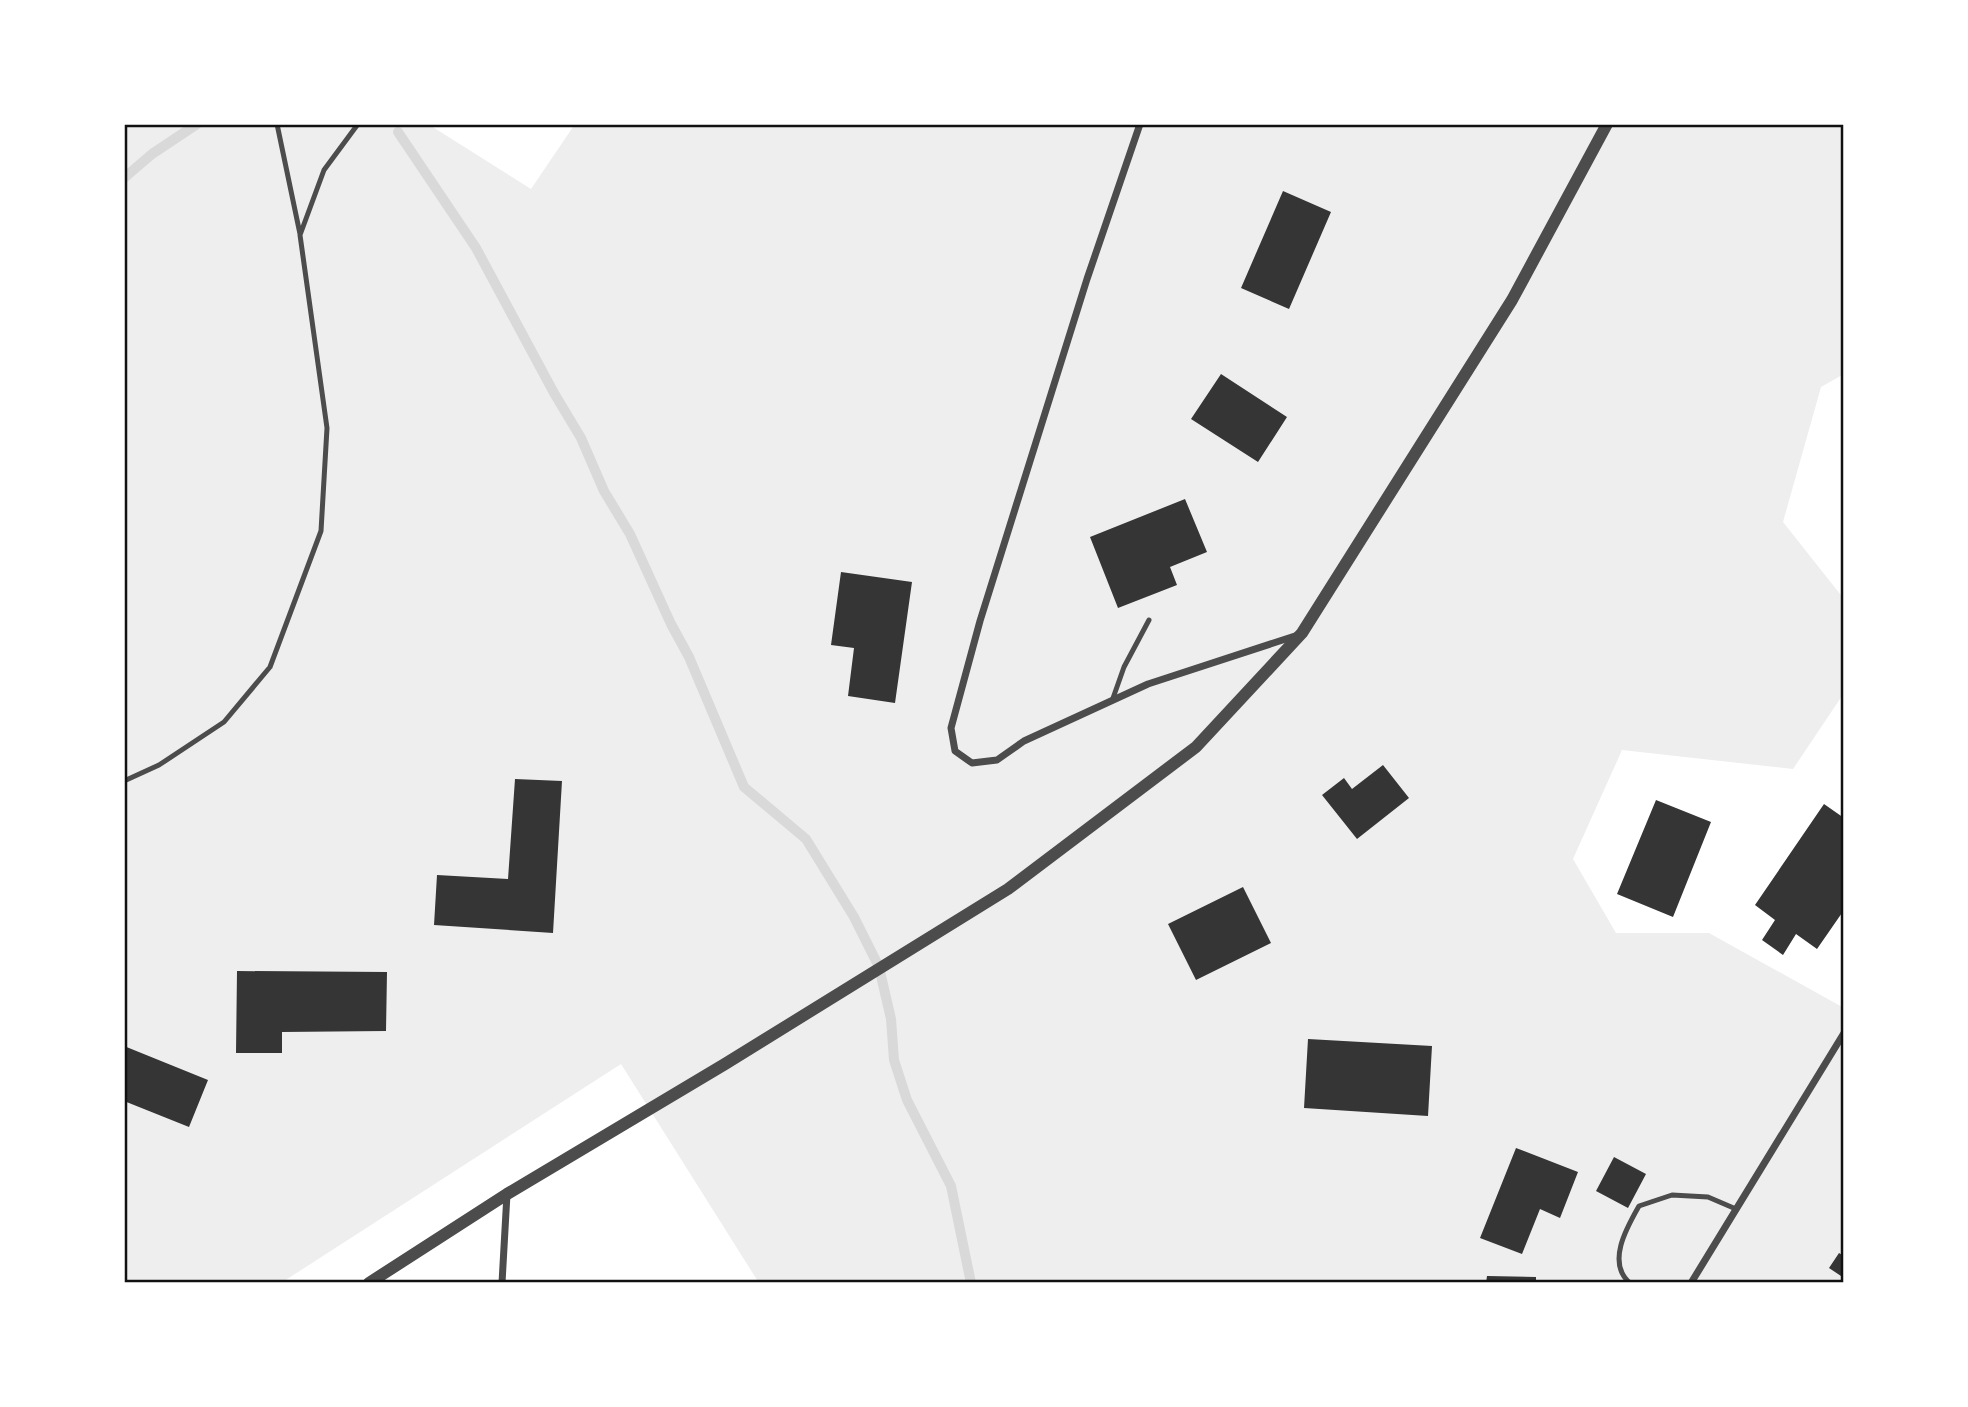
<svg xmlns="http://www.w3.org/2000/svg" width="1968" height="1407" font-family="Literata,serif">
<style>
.green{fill:#eee}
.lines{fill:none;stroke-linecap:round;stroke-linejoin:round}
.stream{stroke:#d9d9d9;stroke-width:10}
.building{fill:#353535}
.service{stroke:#4c4c4c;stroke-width:5}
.minor{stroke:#4c4c4c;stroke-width:7}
.tertiary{stroke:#4c4c4c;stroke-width:12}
.neatline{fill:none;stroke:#111;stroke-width:2.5}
</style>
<rect width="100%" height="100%" fill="#fff"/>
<!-- green -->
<path class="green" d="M124 124H428L531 189 575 124H1844V374L1821 387 1783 522 1844 599V693L1793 769 1622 750 1573 859 1616 933H1709L1844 1008V1283H759L621 1064 281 1283H124Z"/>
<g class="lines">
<!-- stream -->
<path class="stream" d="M398 132 476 248 554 393 581 438 604 491 630 534 671 624 689 657 744 787 806 839 854 917 879 967 891 1019 894 1060 907 1100 951 1186 971 1283
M124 178 152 154 197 124"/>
</g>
<!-- building -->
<path class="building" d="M1283 191 1331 212 1289 309 1241 288Z
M1221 374 1287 417 1258 462 1191 419Z
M1185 499 1207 552 1170 567 1177 585 1118 608 1090 537Z
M841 572 912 582 895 703 848 696 854 648 831 645Z
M1383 765 1409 798 1357 839 1322 795 1344 778 1352 789Z
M515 779 562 781 553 933 434 925 437 875 508 879Z
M1656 800 1711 822 1673 917 1617 894Z
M1824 804 1844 818V910L1817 949 1796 934 1783 955 1762 940 1775 920 1755 905Z
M1243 887 1271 943 1196 980 1168 924Z
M237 971 387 972 386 1031 282 1032V1053H236Z
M1308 1039 1432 1046 1428 1116 1304 1108Z
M124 1046 208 1080 189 1127 124 1101Z
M1516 1148 1578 1172 1560 1218 1540 1209 1522 1254 1480 1238Z
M1614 1157 1646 1174 1628 1208 1596 1191Z
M1839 1253 1844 1256V1278L1829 1268Z
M1487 1276 1536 1277V1283H1486Z"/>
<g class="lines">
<!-- service -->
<path class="service" d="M277 124 300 234
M1112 701 1124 667 1149 620
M124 781 159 765 224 722 270 667 321 531 327 428 300 235 324 170 358 124
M1630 1283C1606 1263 1627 1227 1639 1206L1672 1195 1708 1197 1736 1209"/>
<!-- minor -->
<path class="minor" d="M1140 124 1087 279 980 621 951 728 955 751 972 763 997 760 1024 741 1148 684 1298 635
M502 1283 507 1194
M1691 1283 1844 1033"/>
<!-- tertiary -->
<path class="tertiary" d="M369 1283 507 1194 725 1064 1008 889 1196 747 1302 633 1512 300 1607 124"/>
</g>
<!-- border -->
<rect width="1968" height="1407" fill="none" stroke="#ffffff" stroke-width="252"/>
<rect x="126" y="126" width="1716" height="1155" class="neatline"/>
</svg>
